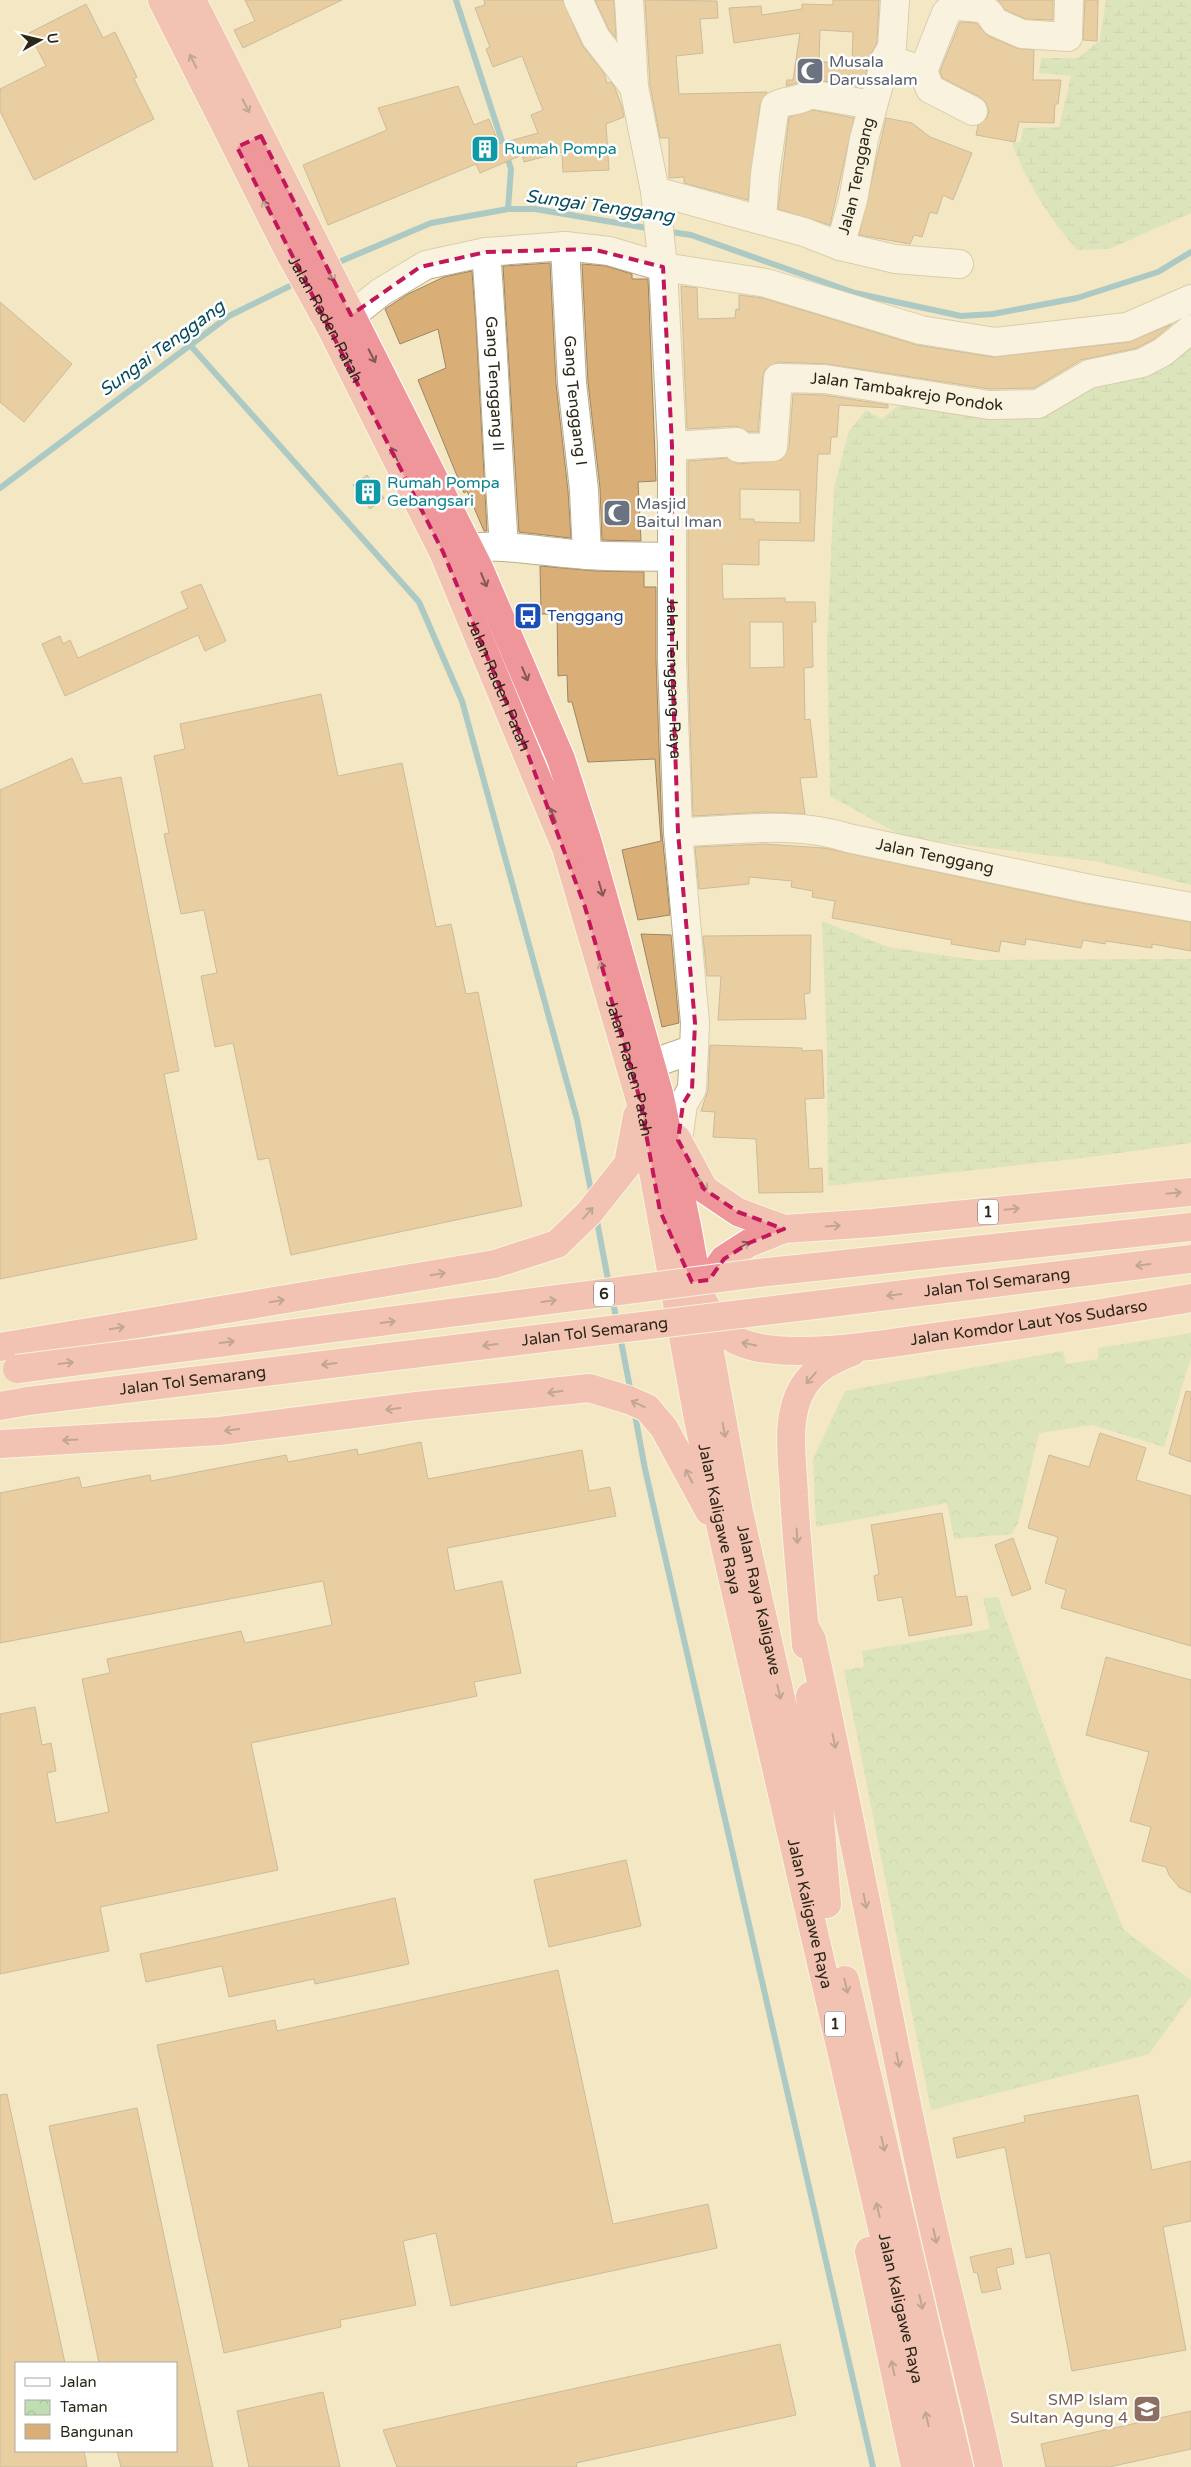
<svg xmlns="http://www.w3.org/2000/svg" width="1191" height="2467" font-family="'Varela Round',sans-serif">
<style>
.wetland{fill:url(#wetland-marsh)}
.park{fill:url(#park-crowns)}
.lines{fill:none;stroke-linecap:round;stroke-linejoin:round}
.stream{stroke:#55a5c1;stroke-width:6}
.building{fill:#d9af77;stroke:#9b8569;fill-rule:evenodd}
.minor-casing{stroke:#b9ad8b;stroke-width:30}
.highway-casing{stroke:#fff;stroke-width:30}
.minor{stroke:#fff;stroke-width:28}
.highway{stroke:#ef969b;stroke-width:28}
.highway-bridge-casing{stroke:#fff;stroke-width:30;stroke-linecap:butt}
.highway-bridge{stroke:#ef969b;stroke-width:28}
.oneway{stroke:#835954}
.marked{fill:none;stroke:#c2185b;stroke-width:4;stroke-dasharray:10 6;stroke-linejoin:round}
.labels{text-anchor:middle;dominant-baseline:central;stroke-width:5;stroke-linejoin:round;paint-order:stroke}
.shield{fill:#fff;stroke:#6b685e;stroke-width:1}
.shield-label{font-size:15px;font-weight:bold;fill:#2b2719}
.worship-label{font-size:16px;fill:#5b616d;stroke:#fff;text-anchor:start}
.culture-label{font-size:16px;fill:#0d838f;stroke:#fff;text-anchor:start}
.street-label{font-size:16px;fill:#2b2719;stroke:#fff}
.transit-label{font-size:16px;fill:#164399;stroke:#fff;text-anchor:start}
.education-label{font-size:16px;fill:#785e54;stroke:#fff;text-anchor:end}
.water-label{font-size:18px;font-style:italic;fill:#044c60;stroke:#fff}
</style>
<defs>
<pattern id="wetland-marsh" width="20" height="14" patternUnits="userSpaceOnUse" patternTransform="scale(1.25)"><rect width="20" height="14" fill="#bfdfb2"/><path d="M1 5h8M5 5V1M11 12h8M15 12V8" fill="none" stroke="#a4bf98"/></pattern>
<pattern id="park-crowns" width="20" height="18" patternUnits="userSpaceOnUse" patternTransform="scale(1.25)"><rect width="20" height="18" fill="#bfdfb2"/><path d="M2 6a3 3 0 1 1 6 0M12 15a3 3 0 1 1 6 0" fill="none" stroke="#a4bf98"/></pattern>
</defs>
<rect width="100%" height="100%" fill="#f4e8c4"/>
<!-- wetland -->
<path class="wetland" d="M1106 0H1191V213L1109 249 1077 250C1049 218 1027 184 1012 143L1021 142 1023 128 1059 127 1071 76 1039 73 1041 58H1078L1100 40Z
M1191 343V885L1100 862 904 837 830 796 827 645 834 488 849 431 866 410 882 419 906 399 1040 419 1076 389Z
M822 921 888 947 976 960 1191 959V1143L1083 1158 828 1186 827 1048Z"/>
<!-- park -->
<path class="park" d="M1191 1333V1357L1164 1447 1092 1425 1039 1433 1018 1523 1012 1534 954 1539 947 1503 816 1527 813 1459 845 1391 1063 1351 1066 1364 1098 1359V1348Z
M998 1597 1068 1794 1124 1930 1191 1980V1996L1149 2054 931 2110 844 1670 864 1667 862 1651 990 1629 983 1598Z"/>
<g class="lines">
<!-- stream -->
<path class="stream" d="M456 0 511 169 508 209
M665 231 691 235 855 293 961 316 993 314 1077 298 1158 272 1191 252
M332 265 431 223 508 209H535L653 229
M190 345 419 602 462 701 577 1119 592 1196
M0 488 229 316 298 282
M596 1216 609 1285
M612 1297 617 1322
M620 1336 631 1393
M634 1410 645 1469 873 2467"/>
</g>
<!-- building -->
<path class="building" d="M245 0H342L243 48 234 30 255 21Z
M484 0H563L582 45 604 73 607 83 611 82 615 88 622 107 624 117 606 124 609 170 563 172 562 152 524 162 522 155 480 173 476 164 328 225 303 165 387 130 378 108 458 86 474 125 489 119 499 144 538 133 531 115 543 110 522 56 493 67 486 49 490 47 475 8 485 5Z
M595 0H614L616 38 609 30Z
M645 0 717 1 718 18 700 19 703 53 676 56 679 94 767 92 760 104 748 200 684 183V177L669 178V138H660L650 85Z
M833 0H879L877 43 871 54 862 87 811 79 786 86 787 80H793L800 33 734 43 729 8 761 6 762 15 802 9V4L833 5ZM820 30 853 32 852 66 819 61Z
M998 0H1053V20L1026 19 1005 10Z
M1085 0H1098L1097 41 1083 40Z
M86 4 103 38 115 32 137 77 134 79 154 119 34 180 0 111V89L46 66 29 33Z
M960 22 976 23 988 36 1016 48 1034 50 1033 80H1061L1058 104H1055L1054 123 1019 122 1015 142 976 135 978 125 987 118 989 111 986 103 980 97 942 78 940 71Z
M813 110 854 118 830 225 778 209 789 117Z
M886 118 912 123 930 137 972 153 953 200 943 195 937 214 930 212 922 237 914 235 910 244 859 235Z
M550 263 556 384 568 491 571 538 519 532 503 266Z
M582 264 606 266 632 274V279H648L656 481 638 482 641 541 602 540 600 488 588 382Z
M472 271 476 326 487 531H484L467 491 464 493 418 380 446 368 438 329 400 344 385 309 408 294 444 277Z
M681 286 697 288 698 319 735 318 736 309 739 310V295L763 298 917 345 993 357 1129 342 1172 324 1154 339 1137 348 1081 360 1034 388 990 389 827 364 778 362 765 369 763 376 758 432H749L736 426 687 429Z
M0 302 72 364 24 422 0 402Z
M793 394 824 395 888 405V408L839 405 837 437H831L830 454H818L814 541 759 540V565L722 564 723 599 785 598V602H815L816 622H812L813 667 804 668 805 720 810 719 817 777 800 778 805 814 764 812 693 816 688 659V461L727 458 738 464 781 460 789 448ZM740 489 800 490V523L754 522V519H740ZM750 622H783L784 667 750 668Z
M367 475 384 498 370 509 353 485Z
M540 566 596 571 644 572V587H656V659L662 833 670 915 638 920 622 850 661 841 655 759 588 762 572 702H568L567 675 558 676 557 614H541Z
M201 584 226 641 205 651 198 635 65 696 42 644 60 636 63 644 70 640 78 658 188 608 181 592Z
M321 694 338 776 402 763 436 927 451 924 466 994 478 992 522 1206 291 1255 269 1158 258 1160 233 1043 215 1047 201 976 217 973 204 910 181 914 164 834 169 833 154 756 185 749 180 724Z
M72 758 83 784 121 777 179 1071 164 1074 197 1239 0 1279V790Z
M764 844 824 848 1087 904 1191 922V951L1152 944V948L1106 941 1105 944 1083 940 1081 948 1026 939 1025 945 1001 941 999 952 951 944 952 940 832 918 835 901 812 897 813 891 791 887 792 881 749 877V884L699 889 695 847Z
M641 934 671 935 679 1023 662 1027Z
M811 935 810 993 804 994 806 1019 718 1020 721 976H707L703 936Z
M710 1045 802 1048V1051L822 1050 824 1098 805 1099 809 1169 822 1168 823 1192 759 1193 756 1139 713 1137 715 1112 701 1111 708 1090Z
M1186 1391 1191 1392V1462L1169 1454Z
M1100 1433 1146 1448 1136 1480 1191 1496V1646L1061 1608 1066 1590 1045 1583 1058 1537 1028 1528 1049 1455 1089 1467Z
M421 1442 428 1479 582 1450 589 1491 610 1487 616 1516 447 1548 455 1591 502 1581 521 1673 474 1682 477 1696 251 1743 278 1870 100 1907 109 1951 0 1974V1714L35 1707 42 1745 51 1743 56 1771 47 1773 56 1823 109 1812 82 1679 110 1673 107 1659 241 1631 245 1643 332 1625 323 1581 0 1643V1493L79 1477 82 1488 150 1475 151 1481 286 1455 288 1462 357 1449 358 1455Z
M942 1513 956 1597 967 1596 972 1625 909 1636 902 1597 878 1601 874 1576 879 1574 871 1525Z
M1013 1538 1031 1589 1012 1596 995 1545Z
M1106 1657 1191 1680V1893L1179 1887 1169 1875 1166 1867 1142 1861 1151 1827 1130 1821 1149 1752 1086 1735Z
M626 1860 641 1926 549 1947 534 1880Z
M395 1898 409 1964 315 1984 314 1979 229 1997 222 1966 146 1982 140 1954Z
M558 1970 613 2224 708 2204 717 2248 451 2306 436 2233 403 2241 416 2305 340 2320 341 2327 224 2353 157 2045 275 2020 277 2031Z
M7 2094 65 2363H16V2451H84L87 2467H0V2095Z
M1138 2095 1152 2170 1191 2161V2221L1163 2227 1186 2350 1072 2371 1050 2253 1026 2258 1005 2147 957 2158 953 2138 1025 2122 1024 2116Z
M137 2108 149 2165 213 2467H121L117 2451H176V2363H99L49 2126Z
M1011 2248 1014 2264 996 2268 1001 2289 982 2293 977 2272 974 2273 970 2257Z
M780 2344 796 2415 576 2463 577 2467H397L383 2430Z
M323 2392 340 2467H249L237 2411Z
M1191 2411V2449L1109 2467H1046L1041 2444Z"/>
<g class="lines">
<defs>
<g id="minor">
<path id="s1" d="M578 0 596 38 634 87 655 191 663 267 672 446V659L678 832 695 1023 694 1049 651 1064"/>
<path d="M629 0 634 87"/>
<path d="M886 58 923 71 946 13 951 8 959 6 981 8 989 13 995 22 1022 34 1068 37 1069 0"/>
<path d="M923 71 930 89 973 111"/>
<path d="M655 191 804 232 840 246 895 259 959 264"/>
<path d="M762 220 765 174 775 106C785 99 799 103 809 94L873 105"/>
<path id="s2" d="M565 246 572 383 584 490 587 555"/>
<path id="s3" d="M840 246 853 200 864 139 886 58 892 47 895 0"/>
<path id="s4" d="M486 252C494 350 497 448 504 546"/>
<path d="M351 316 381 292 426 265 486 252 565 246 609 251 663 267 766 283 921 330 995 342 1127 327 1191 299"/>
<path id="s5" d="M672 446 737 442 738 448 773 447 778 378 825 379 989 405 1038 404 1089 374 1142 363 1163 352 1191 329"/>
<path d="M446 552C492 540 539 552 586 555 614 557 643 556 670 557"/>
<path id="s6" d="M678 832C734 831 794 820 848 838L1090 889 1191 907"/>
<path d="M678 1140 683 1104 692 1089 694 1049"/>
</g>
<g id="highway">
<path id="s7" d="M162 0 288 250 331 328 443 552 566 848 640 1100 698 1419 722 1533 937 2467"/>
<path id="s8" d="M192 0 479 568 561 759 588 843 659 1093 687 1226 739 1512 812 1836"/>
<path d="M677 1139 704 1189 738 1212 784 1229"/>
<path d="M698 1295 724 1259 749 1243 784 1229 873 1223 1191 1192"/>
<path id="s9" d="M704 1303C714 1320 723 1336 742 1343 788 1361 883 1344 933 1337 1019 1326 1105 1313 1191 1298"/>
<path d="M0 1347 495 1264 557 1244 589 1213 628 1164 637 1116"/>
<path d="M0 1406 28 1401"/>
<path d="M0 1444 220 1431 417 1406 589 1388 629 1400 647 1408 664 1428 709 1511"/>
<path d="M805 1627 812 1640C852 1822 885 2004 924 2186 944 2280 969 2373 989 2467"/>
<path d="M806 1645C802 1596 797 1546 794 1496 793 1462 784 1418 803 1387 815 1368 832 1360 852 1352"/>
<path d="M810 1696 827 1904"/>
<path d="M845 1980 959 2467"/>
<path d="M869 2251 915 2467"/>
</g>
</defs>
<!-- minor casing -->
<use href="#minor" class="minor-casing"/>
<!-- highway casing -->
<use href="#highway" class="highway-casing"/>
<!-- minor -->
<use href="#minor" class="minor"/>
<!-- highway -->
<use href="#highway" class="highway"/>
<defs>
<g id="highway-bridge">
<path d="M17 1369 758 1273 1191 1227"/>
<path id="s10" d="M28 1401 1191 1259"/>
</g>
</defs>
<!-- highway-bridge casing -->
<use href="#highway-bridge" class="highway-bridge-casing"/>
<!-- highway-bridge -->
<use href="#highway-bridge" class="highway-bridge"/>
</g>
<!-- one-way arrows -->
<defs><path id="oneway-shaft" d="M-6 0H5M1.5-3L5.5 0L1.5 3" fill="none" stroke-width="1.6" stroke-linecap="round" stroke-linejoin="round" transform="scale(1.25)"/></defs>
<g class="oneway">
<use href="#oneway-shaft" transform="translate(193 61) rotate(-117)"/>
<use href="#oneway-shaft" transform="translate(246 106) rotate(63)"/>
<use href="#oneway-shaft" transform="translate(266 207) rotate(-116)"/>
<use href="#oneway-shaft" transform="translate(331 275) rotate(64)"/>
<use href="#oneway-shaft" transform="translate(372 356) rotate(63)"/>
<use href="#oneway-shaft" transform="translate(394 454) rotate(-117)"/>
<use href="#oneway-shaft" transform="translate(484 580) rotate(67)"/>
<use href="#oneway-shaft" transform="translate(525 674) rotate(67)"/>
<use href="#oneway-shaft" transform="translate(553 815) rotate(-112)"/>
<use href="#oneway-shaft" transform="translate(601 889) rotate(74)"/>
<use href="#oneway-shaft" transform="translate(602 969) rotate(-106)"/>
<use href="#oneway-shaft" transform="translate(703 1184) rotate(54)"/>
<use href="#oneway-shaft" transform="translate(1174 1193) rotate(-6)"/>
<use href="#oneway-shaft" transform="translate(1012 1209) rotate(-6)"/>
<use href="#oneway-shaft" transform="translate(588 1213) rotate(-48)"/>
<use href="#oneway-shaft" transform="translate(833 1226) rotate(-4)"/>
<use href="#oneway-shaft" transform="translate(743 1246) rotate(-31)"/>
<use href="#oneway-shaft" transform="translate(1143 1265) rotate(173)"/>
<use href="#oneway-shaft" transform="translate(438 1274) rotate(-10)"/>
<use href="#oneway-shaft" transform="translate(894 1295) rotate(173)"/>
<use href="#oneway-shaft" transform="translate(277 1301) rotate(-10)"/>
<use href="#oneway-shaft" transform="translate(549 1301) rotate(-8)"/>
<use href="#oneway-shaft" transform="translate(388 1322) rotate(-7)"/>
<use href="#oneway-shaft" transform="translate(117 1328) rotate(-10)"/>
<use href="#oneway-shaft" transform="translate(227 1342) rotate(-7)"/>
<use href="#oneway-shaft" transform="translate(749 1344) rotate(-168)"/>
<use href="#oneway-shaft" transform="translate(490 1345) rotate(173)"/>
<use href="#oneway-shaft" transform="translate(66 1363) rotate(-7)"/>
<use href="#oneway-shaft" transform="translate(329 1364) rotate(173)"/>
<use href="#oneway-shaft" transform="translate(811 1378) rotate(131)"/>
<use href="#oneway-shaft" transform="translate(555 1392) rotate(173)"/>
<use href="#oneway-shaft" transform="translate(638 1404) rotate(-156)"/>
<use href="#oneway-shaft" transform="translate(393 1409) rotate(173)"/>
<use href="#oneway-shaft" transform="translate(232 1430) rotate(173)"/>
<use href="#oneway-shaft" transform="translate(724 1430) rotate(80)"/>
<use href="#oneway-shaft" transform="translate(70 1440) rotate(177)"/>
<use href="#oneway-shaft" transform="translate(689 1476) rotate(-117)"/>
<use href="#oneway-shaft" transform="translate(797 1536) rotate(87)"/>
<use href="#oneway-shaft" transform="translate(779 1692) rotate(77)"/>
<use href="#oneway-shaft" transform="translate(834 1741) rotate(78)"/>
<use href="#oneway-shaft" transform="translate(865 1901) rotate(79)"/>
<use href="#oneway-shaft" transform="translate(846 1986) rotate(77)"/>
<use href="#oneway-shaft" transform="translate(898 2060) rotate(78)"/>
<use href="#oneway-shaft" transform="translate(883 2144) rotate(77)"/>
<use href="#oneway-shaft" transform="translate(878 2210) rotate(-103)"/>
<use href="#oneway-shaft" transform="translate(935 2236) rotate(77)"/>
<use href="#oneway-shaft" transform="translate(921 2302) rotate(77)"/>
<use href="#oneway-shaft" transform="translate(893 2368) rotate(-102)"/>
<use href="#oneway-shaft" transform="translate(927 2419) rotate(-103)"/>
</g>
<!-- marked area -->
<path d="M0 0H1191V2467H0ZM261 136 351 315 420 267 486 252 592 249 663 267 672 446V659L678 832 695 1023 692 1089 683 1104 678 1140 704 1189 738 1212 784 1229 749 1243 724 1259 709 1280 692 1282 660 1211 640 1100 585 907 524 744 443 552 237 147Z" fill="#f4e8c4" fill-opacity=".55" fill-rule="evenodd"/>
<path class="marked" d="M261 136 351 315 420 267 486 252 592 249 663 267 672 446V659L678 832 695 1023 692 1089 683 1104 678 1140 704 1189 738 1212 784 1229 749 1243 724 1259 709 1280 692 1282 660 1211 640 1100 585 907 524 744 443 552 237 147Z"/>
<!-- icons -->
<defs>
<symbol id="mosque-square" viewBox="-11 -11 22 22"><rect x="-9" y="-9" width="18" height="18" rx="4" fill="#6b7280" stroke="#fff"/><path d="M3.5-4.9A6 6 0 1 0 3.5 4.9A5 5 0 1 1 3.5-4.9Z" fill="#fff"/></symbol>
<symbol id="building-square" viewBox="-11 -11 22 22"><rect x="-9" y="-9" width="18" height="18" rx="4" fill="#0f9aa8" stroke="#fff"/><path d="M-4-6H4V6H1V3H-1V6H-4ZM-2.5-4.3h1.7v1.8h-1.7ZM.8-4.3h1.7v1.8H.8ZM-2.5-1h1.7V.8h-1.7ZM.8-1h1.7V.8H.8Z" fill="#fff"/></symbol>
<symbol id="bus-square" viewBox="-11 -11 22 22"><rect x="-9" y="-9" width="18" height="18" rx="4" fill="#1a4fb4" stroke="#fff"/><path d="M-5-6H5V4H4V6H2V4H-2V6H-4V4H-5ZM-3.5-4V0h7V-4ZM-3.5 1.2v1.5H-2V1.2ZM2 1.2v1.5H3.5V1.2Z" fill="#fff"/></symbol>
<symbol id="school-square" viewBox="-11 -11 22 22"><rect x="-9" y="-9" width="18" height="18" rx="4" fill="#8d6e63" stroke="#fff"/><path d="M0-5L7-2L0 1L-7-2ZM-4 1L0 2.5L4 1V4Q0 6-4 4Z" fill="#fff"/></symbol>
</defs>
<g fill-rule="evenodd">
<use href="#mosque-square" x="794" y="55" width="32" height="32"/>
<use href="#building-square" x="469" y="133" width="32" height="32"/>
<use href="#building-square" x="352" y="476" width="32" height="32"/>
<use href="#mosque-square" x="601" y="497" width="32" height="32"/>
<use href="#bus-square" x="512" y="600" width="32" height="32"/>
<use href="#school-square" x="1131" y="2393" width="32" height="32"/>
</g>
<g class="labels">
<!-- shield labels -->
<g class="shield">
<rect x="978" y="1199.5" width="20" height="25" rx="4"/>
<rect x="594" y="1281.5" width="20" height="25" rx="4"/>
<rect x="825" y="2011.5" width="20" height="25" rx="4"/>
</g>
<g class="shield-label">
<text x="988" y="1212">1</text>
<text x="604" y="1294">6</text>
<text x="835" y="2024">1</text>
</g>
<!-- worship labels -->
<g class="worship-label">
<text x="829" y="62">Musala<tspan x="829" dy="18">Darussalam</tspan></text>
<text x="636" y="504">Masjid<tspan x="636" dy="18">Baitul Iman</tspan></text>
</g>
<!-- culture labels -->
<g class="culture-label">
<text x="504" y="149">Rumah Pompa</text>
<text x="387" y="483">Rumah Pompa<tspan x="387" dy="18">Gebangsari</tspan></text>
</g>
<!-- street labels -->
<g class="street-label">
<text stroke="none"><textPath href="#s3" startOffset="72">Jalan Tenggang</textPath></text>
<text stroke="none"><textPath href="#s7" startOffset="359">Jalan Raden Patah</textPath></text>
<text stroke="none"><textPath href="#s4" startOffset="132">Gang Tenggang II</textPath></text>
<text stroke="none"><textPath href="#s5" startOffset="305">Jalan Tambakrejo Pondok</textPath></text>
<text stroke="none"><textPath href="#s2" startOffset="155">Gang Tenggang I</textPath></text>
<text stroke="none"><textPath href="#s1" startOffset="698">Jalan Tenggang Raya</textPath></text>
<text stroke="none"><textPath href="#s7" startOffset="764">Jalan Raden Patah</textPath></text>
<text stroke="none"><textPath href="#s6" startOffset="260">Jalan Tenggang</textPath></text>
<text stroke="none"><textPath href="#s7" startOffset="1169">Jalan Raden Patah</textPath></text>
<text stroke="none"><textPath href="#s10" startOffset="976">Jalan Tol Semarang</textPath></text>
<text stroke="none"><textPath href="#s9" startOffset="346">Jalan Komdor Laut Yos Sudarso</textPath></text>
<text stroke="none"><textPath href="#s10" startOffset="571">Jalan Tol Semarang</textPath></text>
<text stroke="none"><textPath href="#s10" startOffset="166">Jalan Tol Semarang</textPath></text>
<text stroke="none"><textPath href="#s7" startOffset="1629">Jalan Kaligawe Raya</textPath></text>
<text stroke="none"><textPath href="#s8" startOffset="1709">Jalan Raya Kaligawe</textPath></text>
<text stroke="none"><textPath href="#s7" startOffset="2034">Jalan Kaligawe Raya</textPath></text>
<text stroke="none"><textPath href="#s7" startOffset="2439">Jalan Kaligawe Raya</textPath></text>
</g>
<!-- transit labels -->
<g class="transit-label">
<text x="547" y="616">Tenggang</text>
</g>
<!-- education labels -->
<g class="education-label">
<text x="1128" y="2400">SMP Islam<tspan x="1128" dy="18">Sultan Agung 4</tspan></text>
</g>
<!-- water labels -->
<g class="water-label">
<text transform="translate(600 206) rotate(8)">Sungai Tenggang</text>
<text transform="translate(162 348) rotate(-36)">Sungai Tenggang</text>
</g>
</g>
<!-- legend -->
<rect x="15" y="2362" width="162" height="90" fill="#ffffff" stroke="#aaa9a3"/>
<rect x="25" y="2378" width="25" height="8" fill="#ffffff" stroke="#aaa9a3"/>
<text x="60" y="2387" font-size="15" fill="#2b2719">Jalan</text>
<rect x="25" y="2400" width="25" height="15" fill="url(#park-crowns)" stroke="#aaa9a3"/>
<text x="60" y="2412" font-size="15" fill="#2b2719">Taman</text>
<rect x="25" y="2424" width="25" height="15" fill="#d9af77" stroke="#aaa9a3"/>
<text x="60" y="2437" font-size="15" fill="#2b2719">Bangunan</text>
<!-- north arrow -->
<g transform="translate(40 40) rotate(82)" stroke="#ffffff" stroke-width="4" paint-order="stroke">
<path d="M0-4L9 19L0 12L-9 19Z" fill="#2b2719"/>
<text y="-8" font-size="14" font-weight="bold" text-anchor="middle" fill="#2b2719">U</text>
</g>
</svg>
